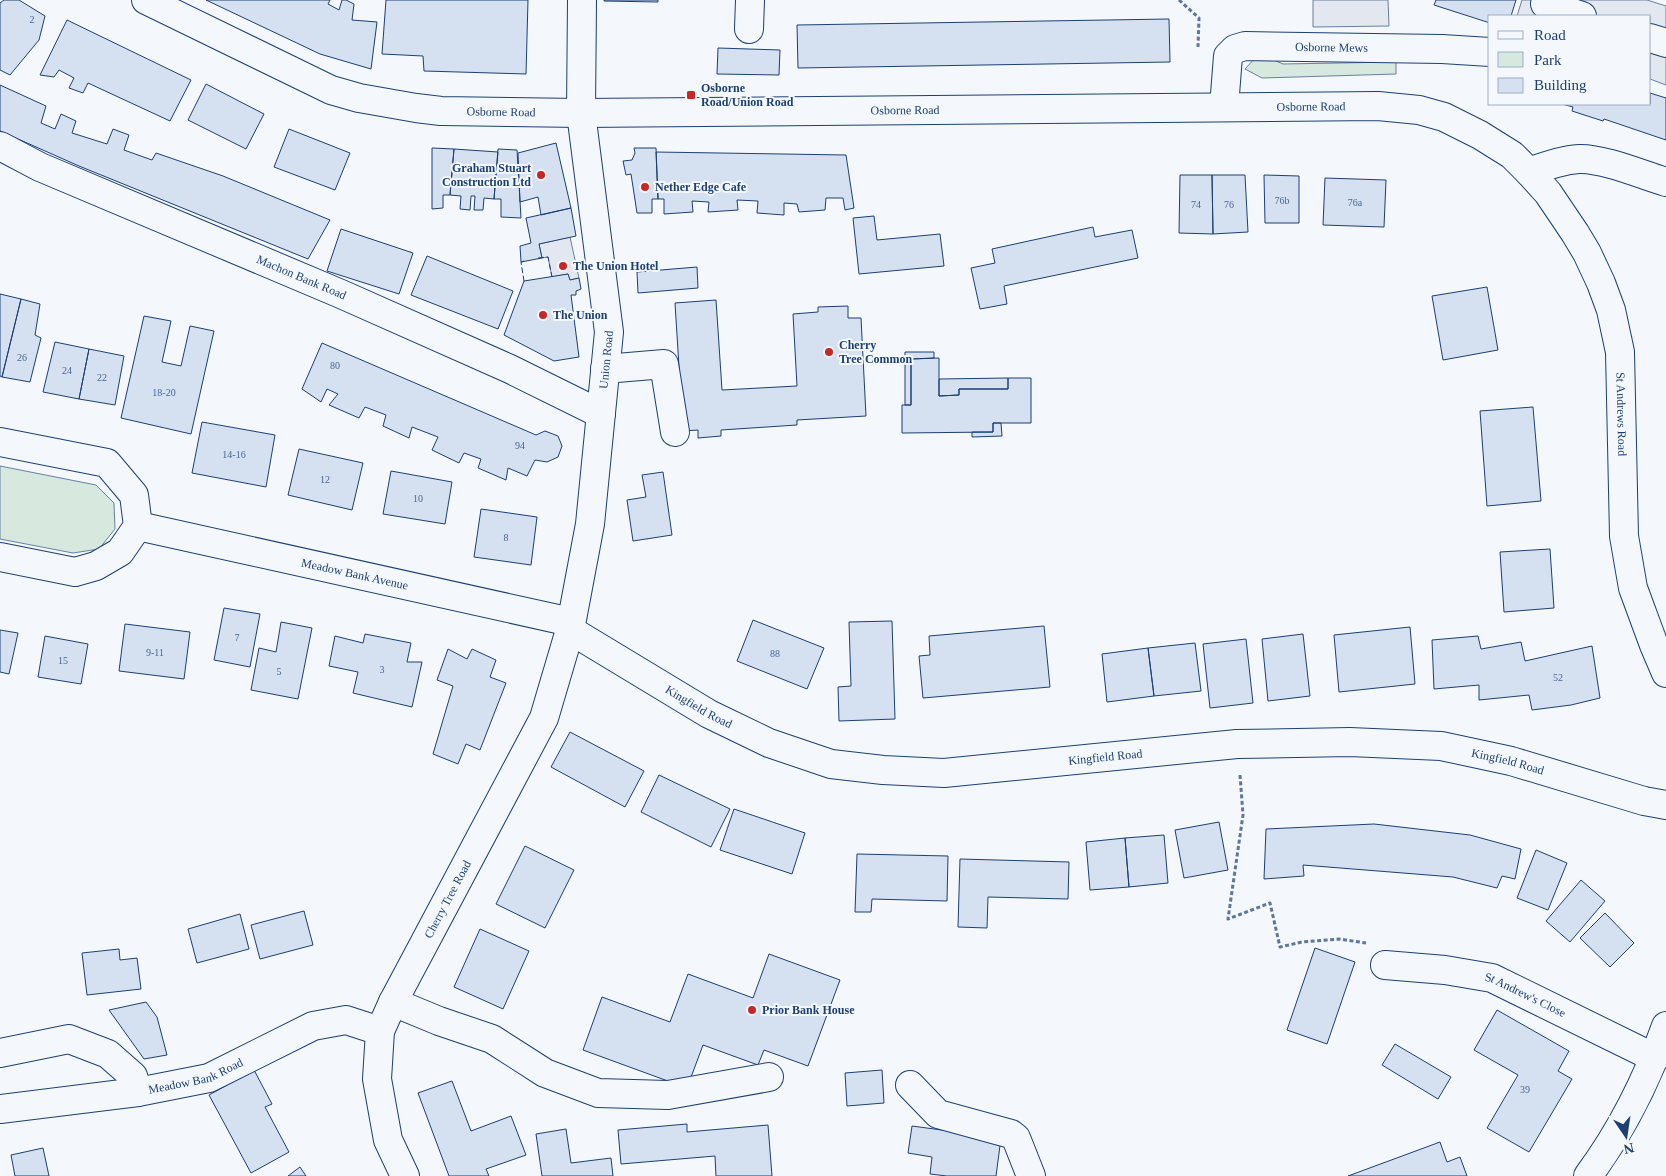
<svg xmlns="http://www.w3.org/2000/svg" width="1666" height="1176" font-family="'Times New Roman',serif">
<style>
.green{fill:#d7e8df;stroke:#687fa3}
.parking{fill:#e3e8f0;stroke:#687fa3}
.building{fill:#d5e0f0;stroke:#1d3f73}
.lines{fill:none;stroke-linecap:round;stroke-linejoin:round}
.minor-casing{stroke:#1d3f73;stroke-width:30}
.path{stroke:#5e769c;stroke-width:3;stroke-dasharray:4 2.5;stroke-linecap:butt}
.minor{stroke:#f4f7fb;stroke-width:28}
.fence{stroke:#1d3f73;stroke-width:1;stroke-dasharray:6 2.5;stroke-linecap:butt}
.poi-dot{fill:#c62828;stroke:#f4f7fb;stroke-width:2}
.labels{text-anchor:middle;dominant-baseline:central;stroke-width:4;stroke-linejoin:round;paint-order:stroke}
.number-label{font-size:10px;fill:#4b6792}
.street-label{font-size:12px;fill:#1d3f73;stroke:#f4f7fb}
.poi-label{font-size:12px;font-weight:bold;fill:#1d3f73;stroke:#f4f7fb;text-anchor:start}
</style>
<rect width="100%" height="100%" fill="#f4f7fb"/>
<!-- green -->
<path class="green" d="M1267 57 1283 64 1396 62V74L1262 78 1245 69 1255 58Z
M0 466 96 485 114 503 115 529 99 549 73 553 0 539Z"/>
<!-- parking -->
<path class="parking" d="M1313 0H1388L1389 26 1313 27Z
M1522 0H1647L1666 6V85L1650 79V16H1517Z
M570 237 579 278 570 280 568 274 552 277 548 257 542 258 539 244Z"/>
<!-- building -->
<path class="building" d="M4 0H19L45 16 39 40 10 75 0 70V3Z
M206 0H330L328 4 339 10 342 0H346L354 4 352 20 377 22 371 69 320 54Z
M386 0H528L526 74 424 71 423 56 382 54Z
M604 0H658V2L604 1Z
M1436 0H1516L1511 16H1490V23L1434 5Z
M1169 19 1170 62 798 68 797 25Z
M67 20 191 80 170 121 88 83 83 93 69 88 74 78 59 70 54 77 40 75Z
M718 48 780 50 779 75 717 74Z
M206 84 264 114 246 149 188 120Z
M0 85 46 106 41 123 55 129 61 114 76 121 72 133 107 144 113 129 129 135 124 150 152 160 156 153 223 176 330 220 308 259 79 166 0 131Z
M1650 93 1666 98V140L1604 119 1603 121 1572 111 1573 107 1562 104H1650Z
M289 129 350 153 335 190 274 167Z
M556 143 571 208 541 215 538 197 520 202 518 153Z
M432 148 454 149 450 195H443V208L432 209Z
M634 148H656L658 199H652V213H637L631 174 626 175 623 161 632 160 635 153Z
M454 149 498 152 494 199 484 198 483 210H474L475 196H471L470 210 460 209 461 196 450 195Z
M498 149 517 150 521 218 501 217V199H494Z
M656 152 846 155 854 208 845 210 843 198H826L825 210 799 212 797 204 784 203V215L757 213 758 201 737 200 738 210 708 212 709 202 692 201 693 212 664 214V199H658Z
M1180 175H1212L1213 234 1179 233Z
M1212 175H1245L1248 232 1213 234Z
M1264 175 1299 176V223H1265Z
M1325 178 1386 180 1384 227 1323 225Z
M571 208 576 236 539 244 542 258 521 262 520 246 531 243 526 218Z
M874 216 877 240 940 234 944 266 859 274 853 218Z
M1093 227 1095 237 1132 230 1138 258 1004 286 1007 304 980 309 971 268 995 263 992 249Z
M341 229 413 253 399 294 327 271Z
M427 256 513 291 498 329 411 295Z
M697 267 698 288 638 293 637 272Z
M568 274 570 280 579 278 581 289 576 291V295H571L579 357 554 361 504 335 524 281Z
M1487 287 1498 350 1443 360 1432 296Z
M0 294 21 299 2 377 0 376Z
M21 299 40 304 35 335 41 338 30 382 2 377Z
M716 300 722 390 797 386 793 314 818 312V307L848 306V318H861L866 416 797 420V425L721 430V436L698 438V430L683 431 675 303Z
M144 316 171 321 162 362 181 366 190 326 214 331 191 434 121 418Z
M55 342 89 349 79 399 43 392Z
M322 343 536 435 545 431 558 436 562 446 558 457 547 462 535 460 527 476 508 468 506 480 478 468 481 459 464 453 459 463 432 450 438 437 412 427 409 438 383 426 386 415 365 407 359 418 329 405 338 394 327 389 321 402 302 389Z
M89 349 124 356 115 405 79 399Z
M905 352H934V358L911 359V405H905Z
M939 358V396L959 395V389H1008V378H1031V423H993V432L902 433V405H911V359Z
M1008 378V389H959V395L939 396V379Z
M1533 407 1541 501 1487 506 1480 411Z
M202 422 275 435 266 487 192 473Z
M993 423H1001L1002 436 972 437V432H993Z
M299 449 363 463 352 510 288 495Z
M391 471 452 482 445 524 383 514Z
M663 472 672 535 633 541 627 500 646 497 642 475Z
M481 509 537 517 531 565 474 557Z
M1550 549 1554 608 1504 612 1500 552Z
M224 608 260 614 250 667 214 660Z
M753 620 824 648 807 689 737 661Z
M892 621 895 719 839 721 838 687 851 686 849 622Z
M281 622 312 628 298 699 251 690 259 648 276 652Z
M125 624 190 632 184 679 119 671Z
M1044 626 1050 687 923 698 919 656 930 655 929 636Z
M1410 627 1415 684 1339 692 1334 635Z
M0 630 18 633 9 674 0 672Z
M365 634 411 643 407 662H422L412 707 353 693 358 672 329 666 335 636 363 643Z
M1303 634 1310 696 1268 701 1262 639Z
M45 636 88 644 81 684 38 677Z
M1478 636 1481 649 1521 642 1525 661 1592 646 1600 698 1571 705 1532 710 1529 695 1479 700V685L1434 689 1432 640Z
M1246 639 1253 703 1210 708 1203 644Z
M1195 643 1201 691 1154 696 1148 648Z
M1148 648 1154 696 1107 702 1102 654Z
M448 649 467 659 472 649 496 660 490 677 506 683 480 750 466 744 458 764 433 754 453 686 437 680Z
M570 732 644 771 625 807 551 767Z
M659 775 730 809 711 847 641 812Z
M734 809 805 833 792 874 720 850Z
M1219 822 1228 870 1184 878 1175 830Z
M1374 824 1470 835 1521 849 1515 879 1502 876 1497 888 1453 877 1303 865 1304 876 1264 879 1266 829Z
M1164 835 1168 883 1129 887 1125 838Z
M1125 838 1129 887 1090 890 1086 842Z
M525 846 574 870 545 928 496 904Z
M1536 850 1567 863 1548 910 1517 898Z
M857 854 948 856 947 901 872 899 871 912H855Z
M960 859 1069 862 1068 899 988 897 987 928 958 927Z
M1581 880 1605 901 1570 942 1546 921Z
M304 911 313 945 260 959 251 925Z
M1605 913 1634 943 1610 967 1580 938Z
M240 914 249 949 197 963 188 929Z
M480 929 529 951 503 1009 454 987Z
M1315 948 1355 962 1327 1044 1287 1030Z
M119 949 120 960 137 958 141 989 87 995 82 953Z
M769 954 840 980 808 1066 764 1050 758 1065 703 1045 687 1088 583 1050 602 997 670 1022 688 974 753 998Z
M146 1002 157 1017 167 1055 144 1059 109 1010Z
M1497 1010 1569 1051 1558 1071 1572 1079 1529 1152 1487 1128 1518 1075 1474 1050Z
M1395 1044 1451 1077 1438 1099 1382 1065Z
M254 1070 272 1104 265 1107 289 1152 251 1173 209 1095Z
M882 1070 884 1103 847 1106 845 1073Z
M452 1081 471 1131 511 1116 526 1155 486 1169 489 1176H449L418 1093Z
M687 1124V1132L768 1125 772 1176H716L715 1156 621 1164 618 1130Z
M912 1126 1001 1138 996 1176H947L930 1174 932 1157 908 1153Z
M566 1129 571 1163 611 1158 613 1176H542L536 1134Z
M1440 1142 1447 1162 1460 1157 1467 1176H1348Z
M43 1148 49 1176H15L11 1155Z
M300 1167 306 1176H288Z"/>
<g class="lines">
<defs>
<g id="minor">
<path id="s1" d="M146 0 331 90 359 98 416 108 441 111 581 113 1378 106 1419 110 1444 117 1480 135 1512 155 1529 172 1548 193 1575 233 1587 253 1601 283 1611 310 1620 352 1624 536 1633 588 1654 645 1666 673"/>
<path d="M1545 4 1582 16"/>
<path d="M749 29 750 0"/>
<path d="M1650 38 1666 43"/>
<path id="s2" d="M1224 107 1228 56 1235 49 1245 46 1442 49 1490 52"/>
<path id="s3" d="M0 146 40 167 341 294 510 369 601 414"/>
<path d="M1529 172C1545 166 1562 160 1579 159 1602 158 1643 175 1666 182"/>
<path d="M605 369 664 364 675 432"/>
<path d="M0 442 107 463 134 495 138 526 120 552 96 566 75 572 0 557"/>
<path id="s4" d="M138 526 571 622"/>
<path id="s5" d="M570 630 709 714 769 743 831 764 883 770 944 773 1237 744 1350 742 1441 746 1511 761 1644 801 1666 805"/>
<path id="s6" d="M1385 965 1445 970 1492 978 1655 1058"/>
<path d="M393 1002 439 1021 492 1039 545 1073 598 1093 668 1095 769 1077"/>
<path d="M0 1053 69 1039 108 1054 133 1076 138 1092"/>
<path d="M910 1085 938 1114 1011 1134 1016 1138 1031 1176"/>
<path id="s7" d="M0 1109 138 1092 209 1078 313 1026 346 1020 380 1031"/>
<path id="s8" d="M405 1176 388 1140 377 1079 380 1031 393 1002 544 718 570 630 590 524 609 332 581 113 582 0"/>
<path d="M1588 1176C1622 1130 1647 1080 1666 1026"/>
</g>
</defs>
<!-- minor casing -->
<use href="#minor" class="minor-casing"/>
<!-- path -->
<path class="path" d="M1179 0 1199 18 1198 47
M1240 775 1243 815 1228 919 1270 903 1280 947 1302 942 1339 939 1366 943"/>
<!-- minor -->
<use href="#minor" class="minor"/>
<!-- fence -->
<path class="fence" d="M538 258 548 257 552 277
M524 261 521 262 524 281"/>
</g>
<!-- markers -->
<g class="poi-dot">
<rect x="686" y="90" width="10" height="10" rx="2.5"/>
<circle cx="541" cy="175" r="5"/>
<circle cx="645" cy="187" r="5"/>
<circle cx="563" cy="266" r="5"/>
<circle cx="543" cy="315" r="5"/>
<circle cx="829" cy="352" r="5"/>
<circle cx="752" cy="1010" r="5"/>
</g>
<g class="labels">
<!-- number labels -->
<g class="number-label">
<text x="32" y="19">2</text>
<text x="1282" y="200">76b</text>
<text x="1355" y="202">76a</text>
<text x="1196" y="204">74</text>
<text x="1229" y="204">76</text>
<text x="22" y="357">26</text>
<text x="335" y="365">80</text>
<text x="67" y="370">24</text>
<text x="102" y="377">22</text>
<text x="164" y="392">18-20</text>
<text x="520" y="445">94</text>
<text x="234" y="454">14-16</text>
<text x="325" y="479">12</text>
<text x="418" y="498">10</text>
<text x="506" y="537">8</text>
<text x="237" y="637">7</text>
<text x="155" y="652">9-11</text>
<text x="775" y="653">88</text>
<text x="63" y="660">15</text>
<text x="382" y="669">3</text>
<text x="279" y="671">5</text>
<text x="1558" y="677">52</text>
<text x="1525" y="1089">39</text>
</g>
<!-- street labels -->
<g class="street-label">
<text stroke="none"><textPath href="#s2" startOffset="158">Osborne Mews</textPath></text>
<text stroke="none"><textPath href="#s1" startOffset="1188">Osborne Road</textPath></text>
<text stroke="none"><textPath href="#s1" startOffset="782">Osborne Road</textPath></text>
<text stroke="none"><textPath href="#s1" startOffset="378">Osborne Road</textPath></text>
<text stroke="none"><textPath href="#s3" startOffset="329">Machon Bank Road</textPath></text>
<text stroke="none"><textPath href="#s8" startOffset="868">Union Road</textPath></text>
<text stroke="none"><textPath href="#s1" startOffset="1691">St Andrews Road</textPath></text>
<text stroke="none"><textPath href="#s4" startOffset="222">Meadow Bank Avenue</textPath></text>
<text stroke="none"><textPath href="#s5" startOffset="150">Kingfield Road</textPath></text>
<text stroke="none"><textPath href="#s5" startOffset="570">Kingfield Road</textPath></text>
<text stroke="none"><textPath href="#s5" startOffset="975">Kingfield Road</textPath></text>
<text stroke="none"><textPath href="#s8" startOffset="298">Cherry Tree Road</textPath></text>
<text stroke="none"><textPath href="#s6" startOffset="145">St Andrew's Close</textPath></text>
<text stroke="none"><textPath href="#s7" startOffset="199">Meadow Bank Road</textPath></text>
</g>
<!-- poi labels -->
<g class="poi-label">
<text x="701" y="88">Osborne<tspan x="701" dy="14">Road/Union Road</tspan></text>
<text x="531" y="168" text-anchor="end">Graham Stuart<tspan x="531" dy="14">Construction Ltd</tspan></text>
<text x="655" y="187">Nether Edge Cafe</text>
<text x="573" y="266">The Union Hotel</text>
<text x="553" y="315">The Union</text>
<text x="839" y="345">Cherry<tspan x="839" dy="14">Tree Common</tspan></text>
<text x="762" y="1010">Prior Bank House</text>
</g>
</g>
<!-- legend -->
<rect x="1488" y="15" width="162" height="90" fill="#f4f7fb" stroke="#9eadc5"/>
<rect x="1498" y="31" width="25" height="8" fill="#f4f7fb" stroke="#9eadc5"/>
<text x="1534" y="40" font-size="15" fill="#1d3f73">Road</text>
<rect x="1498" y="52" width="25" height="15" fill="#d7e8df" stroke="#9eadc5"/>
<text x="1534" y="65" font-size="15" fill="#1d3f73">Park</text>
<rect x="1498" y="78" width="25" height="15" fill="#d5e0f0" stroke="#9eadc5"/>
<text x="1534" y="90" font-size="15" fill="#1d3f73">Building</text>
<!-- north arrow -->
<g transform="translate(1626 1136) rotate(167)" stroke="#f4f7fb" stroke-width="4" paint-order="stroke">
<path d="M0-4L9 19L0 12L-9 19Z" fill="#1d3f73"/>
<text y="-8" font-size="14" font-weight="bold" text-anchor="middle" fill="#1d3f73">N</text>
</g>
</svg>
